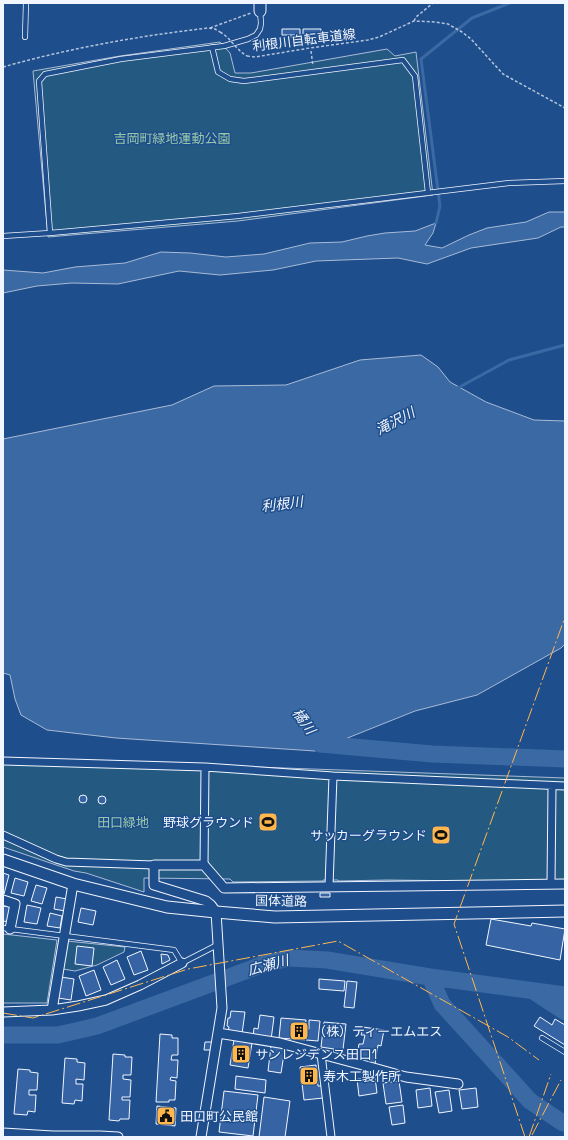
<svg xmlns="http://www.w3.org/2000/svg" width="568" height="1140" font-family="'Space Grotesk','Noto Sans JP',sans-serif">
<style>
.green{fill:#245a82;stroke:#a8bbd7}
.water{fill:#3b69a3;stroke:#a8bbd7}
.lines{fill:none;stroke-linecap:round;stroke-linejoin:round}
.stream{stroke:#3b69a3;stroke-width:3}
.river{stroke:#3b69a3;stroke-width:17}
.building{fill:#3563a3;stroke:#f2f6ff}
.service-casing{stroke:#f2f6ff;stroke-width:6}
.pedestrian-casing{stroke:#f2f6ff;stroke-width:9}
.minor-casing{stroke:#f2f6ff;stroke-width:11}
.tertiary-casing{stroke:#f2f6ff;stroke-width:13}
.path{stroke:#b3c4dc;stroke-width:1.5;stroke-dasharray:3 2;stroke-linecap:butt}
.service{stroke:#1f4e8c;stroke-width:4.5}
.pedestrian{stroke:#1f4e8c;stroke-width:7}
.minor{stroke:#1f4e8c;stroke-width:9}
.tertiary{stroke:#1f4e8c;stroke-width:11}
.path-bridge{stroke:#b3c4dc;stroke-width:1.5;stroke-dasharray:3 2;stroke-linecap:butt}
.power{stroke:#ffb74d;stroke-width:1;stroke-dasharray:14 3 2 3;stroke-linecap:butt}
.labels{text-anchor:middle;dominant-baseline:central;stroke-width:3;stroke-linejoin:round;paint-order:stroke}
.street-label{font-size:13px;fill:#f2f6ff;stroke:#1f4e8c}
.park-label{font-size:13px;fill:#97c8a6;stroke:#1f4e8c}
.poi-label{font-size:13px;fill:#f2f6ff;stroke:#1f4e8c;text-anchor:start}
.water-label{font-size:14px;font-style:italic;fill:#f2f6ff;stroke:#1f4e8c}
</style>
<rect width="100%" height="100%" fill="#1f4e8c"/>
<!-- green -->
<path class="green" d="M220 42 230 53 235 73H251L387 49 395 56 416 52 433 195 238 221 48 237 33 71 120 56Z
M3 758 565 778V882L387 880 338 881V880H323V881L233 882 230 879 144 878V892L86 873 74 871 3 847Z
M3 934 57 940 47 1003H3Z
M67 941 125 947 124 952 97 965 75 971 63 969Z"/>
<!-- water -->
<path class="water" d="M549 212H565V227H561L538 238 471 248 427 264 398 258 316 261 273 270 220 275 179 271 118 284 72 283 37 286 3 293V270L43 273 75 267 125 263 161 252 190 253 226 257 264 254 310 243 342 242 367 236 385 233 415 231 436 223 433 233 425 245 442 248 469 235 487 228 526 222Z
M421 355 438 367 450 382 486 402 534 420 565 421V644L561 648 477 695 415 711 315 751 116 738 47 730 21 715 15 699 10 675 3 673V439L172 405 214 386 286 385 360 360Z"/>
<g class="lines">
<!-- stream -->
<path class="stream" d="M436 223 440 206 421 59 472 18 510 3
M456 389 509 360 565 345"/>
<!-- river -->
<path class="river" d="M313 733 320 744 432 754 565 759
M430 977 442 1004 530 1101 563 1123
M536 993 565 1012
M3 1035H58L97 1026 264 964 289 958 327 960 430 977 565 995"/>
</g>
<!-- building -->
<path class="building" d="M282 29H300V35H282Z
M303 29H321V35L303 34Z
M79 799a4 4 0 1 1 8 0a4 4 0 1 1-8 0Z
M98 800a4 4 0 1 1 8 0a4 4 0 1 1-8 0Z
M3 873 9 875 4 894H3Z
M15 878 28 882 24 896 11 893Z
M36 885 47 888 42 904 31 901Z
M320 893H330V897H320Z
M56 897 67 899 65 911 54 909Z
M27 905 41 908 37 924 24 922Z
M3 906 12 907 10 922 3 921Z
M81 908 96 911 93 925 78 922Z
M50 913 62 916 60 928 47 926Z
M491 919 531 926 532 923 565 929 560 960 486 945Z
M77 946 94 948 92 966 75 964Z
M141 951 148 970 134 975 127 957Z
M161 954 168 955 170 960 162 964Z
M117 960 125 979 111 985 103 967Z
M94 970 101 990 86 996 79 976Z
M61 977 74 979 71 1000 58 998Z
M319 979 345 981 344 991 319 989Z
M347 981 357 982 354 1008 344 1007Z
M231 1011 245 1012 242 1034 228 1032 229 1027 227 1026 228 1018H230Z
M260 1015 274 1017 271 1040 253 1037 254 1028 258 1029Z
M540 1017 552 1025 555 1019 565 1025V1045L534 1026Z
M281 1018 306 1020 305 1029H309V1020L320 1021 318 1041 306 1040 307 1033H306L305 1040 279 1038Z
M324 1022 346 1024 342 1058 333 1057 334 1049 321 1047Z
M363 1027 384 1030 381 1046 378 1045 375 1064 356 1061 359 1044H363L365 1035H361Z
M160 1034 172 1035V1038H178V1055H172L171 1060H178L177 1078 171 1077 170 1080 176 1081 175 1100H169V1102H156Z
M234 1040 252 1043 248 1068 230 1065Z
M205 1042H212L211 1050H204Z
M271 1046 285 1048 281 1073 268 1071Z
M113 1054 125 1055V1057H132L131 1075H123V1079L131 1080 130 1097H122V1100H130L129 1119H120L119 1121 109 1120Z
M65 1058 77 1059V1062L85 1063 84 1080 76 1079V1084H83L82 1101 75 1100 74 1104 62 1103Z
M316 1065 318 1086H322L323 1098 304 1100 300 1067Z
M18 1069 30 1070V1072L38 1073 37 1090H29V1095H36L35 1112 28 1111 27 1115 14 1114Z
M236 1076 266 1080 265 1093 235 1089Z
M375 1077 377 1093 359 1096 357 1079Z
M399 1081 402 1102 386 1104 383 1083Z
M430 1088 432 1106 418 1108 416 1090Z
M476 1088 478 1107 462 1109 459 1090Z
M449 1090 452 1111 439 1113 435 1092Z
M224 1091 258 1095 253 1136 219 1132Z
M264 1097 290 1101 285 1137H259Z
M403 1105 405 1123 392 1125 389 1107Z
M157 1106 176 1108 175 1126 156 1124Z"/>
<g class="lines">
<defs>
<path id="service" d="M25 37 26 3
M212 47 218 72 230 79 244 81 403 60 415 76 428 193
M50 233 39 81 45 74 121 59 224 46 248 39 256 35 260 29 261 23 260 11
M3 236 50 233 238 216 509 183 565 181
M3 928 174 950 182 963 219 944
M542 1038 565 1052"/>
<path id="pedestrian" d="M3 761 205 767 333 776 565 786
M3 835 56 859 66 862 154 865
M204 865 205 767
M551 884 552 786
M329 886 333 776
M321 1054 331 1137"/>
<path id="minor" d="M3 900 15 904 10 929
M52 1010 73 884
M3 1012 52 1010 78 1006 106 1000 140 985 182 963
M218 1033 280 1043 370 1067 406 1077 458 1084
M3 1133 53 1136H100L118 1137
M201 1137 222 1008 216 912 211 905 206 901 154 885V865H204L224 888 565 884"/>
<path id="tertiary" d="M260 3V11
M3 860 73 884 167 907 216 912 275 917 565 911"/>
</defs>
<!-- service casing -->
<use href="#service" class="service-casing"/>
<!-- pedestrian casing -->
<use href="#pedestrian" class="pedestrian-casing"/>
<!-- minor casing -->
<use href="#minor" class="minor-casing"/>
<!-- tertiary casing -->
<use href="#tertiary" class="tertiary-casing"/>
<!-- path -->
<path class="path" d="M414 21 416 17 433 3
M210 28 251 13
M291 35V37L310 38V45
M311 51 313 66
M247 56 255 57 310 48 368 40 379 37 414 21 435 22 448 24 462 32 471 39 503 74 512 79 565 108
M3 67C70 48 139 36 208 28L215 29 220 32"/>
<!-- service -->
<use href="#service" class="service"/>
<!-- pedestrian -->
<use href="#pedestrian" class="pedestrian"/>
<!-- minor -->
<use href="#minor" class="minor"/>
<!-- tertiary -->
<use href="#tertiary" class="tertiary"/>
<!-- path-bridge -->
<path class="path-bridge" d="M220 32C231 38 236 50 247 56"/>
<!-- power -->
<path class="power" d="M3 1013 33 1018 188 969 338 941 508 1037 539 1060
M532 1135 561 1080
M525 1137 454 924 565 617
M529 1137 551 1074"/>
</g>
<!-- icons -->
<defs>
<symbol id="stadium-square" viewBox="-11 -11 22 22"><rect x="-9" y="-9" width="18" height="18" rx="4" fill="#ffb74d" stroke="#1f4e8c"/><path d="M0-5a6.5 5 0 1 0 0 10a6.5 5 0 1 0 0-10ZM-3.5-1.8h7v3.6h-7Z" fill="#111"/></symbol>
<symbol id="building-square" viewBox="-11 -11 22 22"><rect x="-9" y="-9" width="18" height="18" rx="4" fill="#ffb74d" stroke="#1f4e8c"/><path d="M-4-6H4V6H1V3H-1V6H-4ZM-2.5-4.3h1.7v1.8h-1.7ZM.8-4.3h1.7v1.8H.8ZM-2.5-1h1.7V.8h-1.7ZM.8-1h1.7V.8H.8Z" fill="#111"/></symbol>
<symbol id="civic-square" viewBox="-11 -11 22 22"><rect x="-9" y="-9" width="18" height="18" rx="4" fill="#ffb74d" stroke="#1f4e8c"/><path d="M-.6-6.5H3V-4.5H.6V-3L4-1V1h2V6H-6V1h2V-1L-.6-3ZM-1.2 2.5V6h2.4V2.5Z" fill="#111"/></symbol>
</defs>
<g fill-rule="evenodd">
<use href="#stadium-square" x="257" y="811" width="22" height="22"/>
<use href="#stadium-square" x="430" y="824" width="22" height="22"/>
<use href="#building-square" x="288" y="1020" width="22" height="22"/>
<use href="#building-square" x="230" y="1043" width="22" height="22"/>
<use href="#building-square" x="298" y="1065" width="22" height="22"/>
<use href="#civic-square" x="155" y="1105" width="22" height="22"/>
</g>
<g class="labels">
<!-- street labels -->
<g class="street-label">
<text transform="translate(304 40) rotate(-7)">利根川自転車道線</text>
<text transform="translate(281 901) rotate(1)">国体道路</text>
</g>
<!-- park labels -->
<g class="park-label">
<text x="172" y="138">吉岡町緑地運動公園</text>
<text x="123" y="822">田口緑地</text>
</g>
<!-- poi labels -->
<g class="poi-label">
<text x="254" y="822" text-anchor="end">野球グラウンド</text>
<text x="427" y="835" text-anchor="end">サッカーグラウンド</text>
<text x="313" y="1031">（株）ティーエムエス</text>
<text x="255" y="1054">サンレジデンス田口1</text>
<text x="323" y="1076">寿木工製作所</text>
<text x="180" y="1116">田口町公民館</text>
</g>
<!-- water labels -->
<g class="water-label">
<text transform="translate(395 421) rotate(-28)">滝沢川</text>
<text transform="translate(282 504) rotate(-7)">利根川</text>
<text transform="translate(304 721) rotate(54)">橘川</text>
<text transform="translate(268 965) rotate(-15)">広瀬川</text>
</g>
</g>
<!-- border -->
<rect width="568" height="1140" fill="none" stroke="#f2f6ff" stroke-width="8"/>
</svg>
